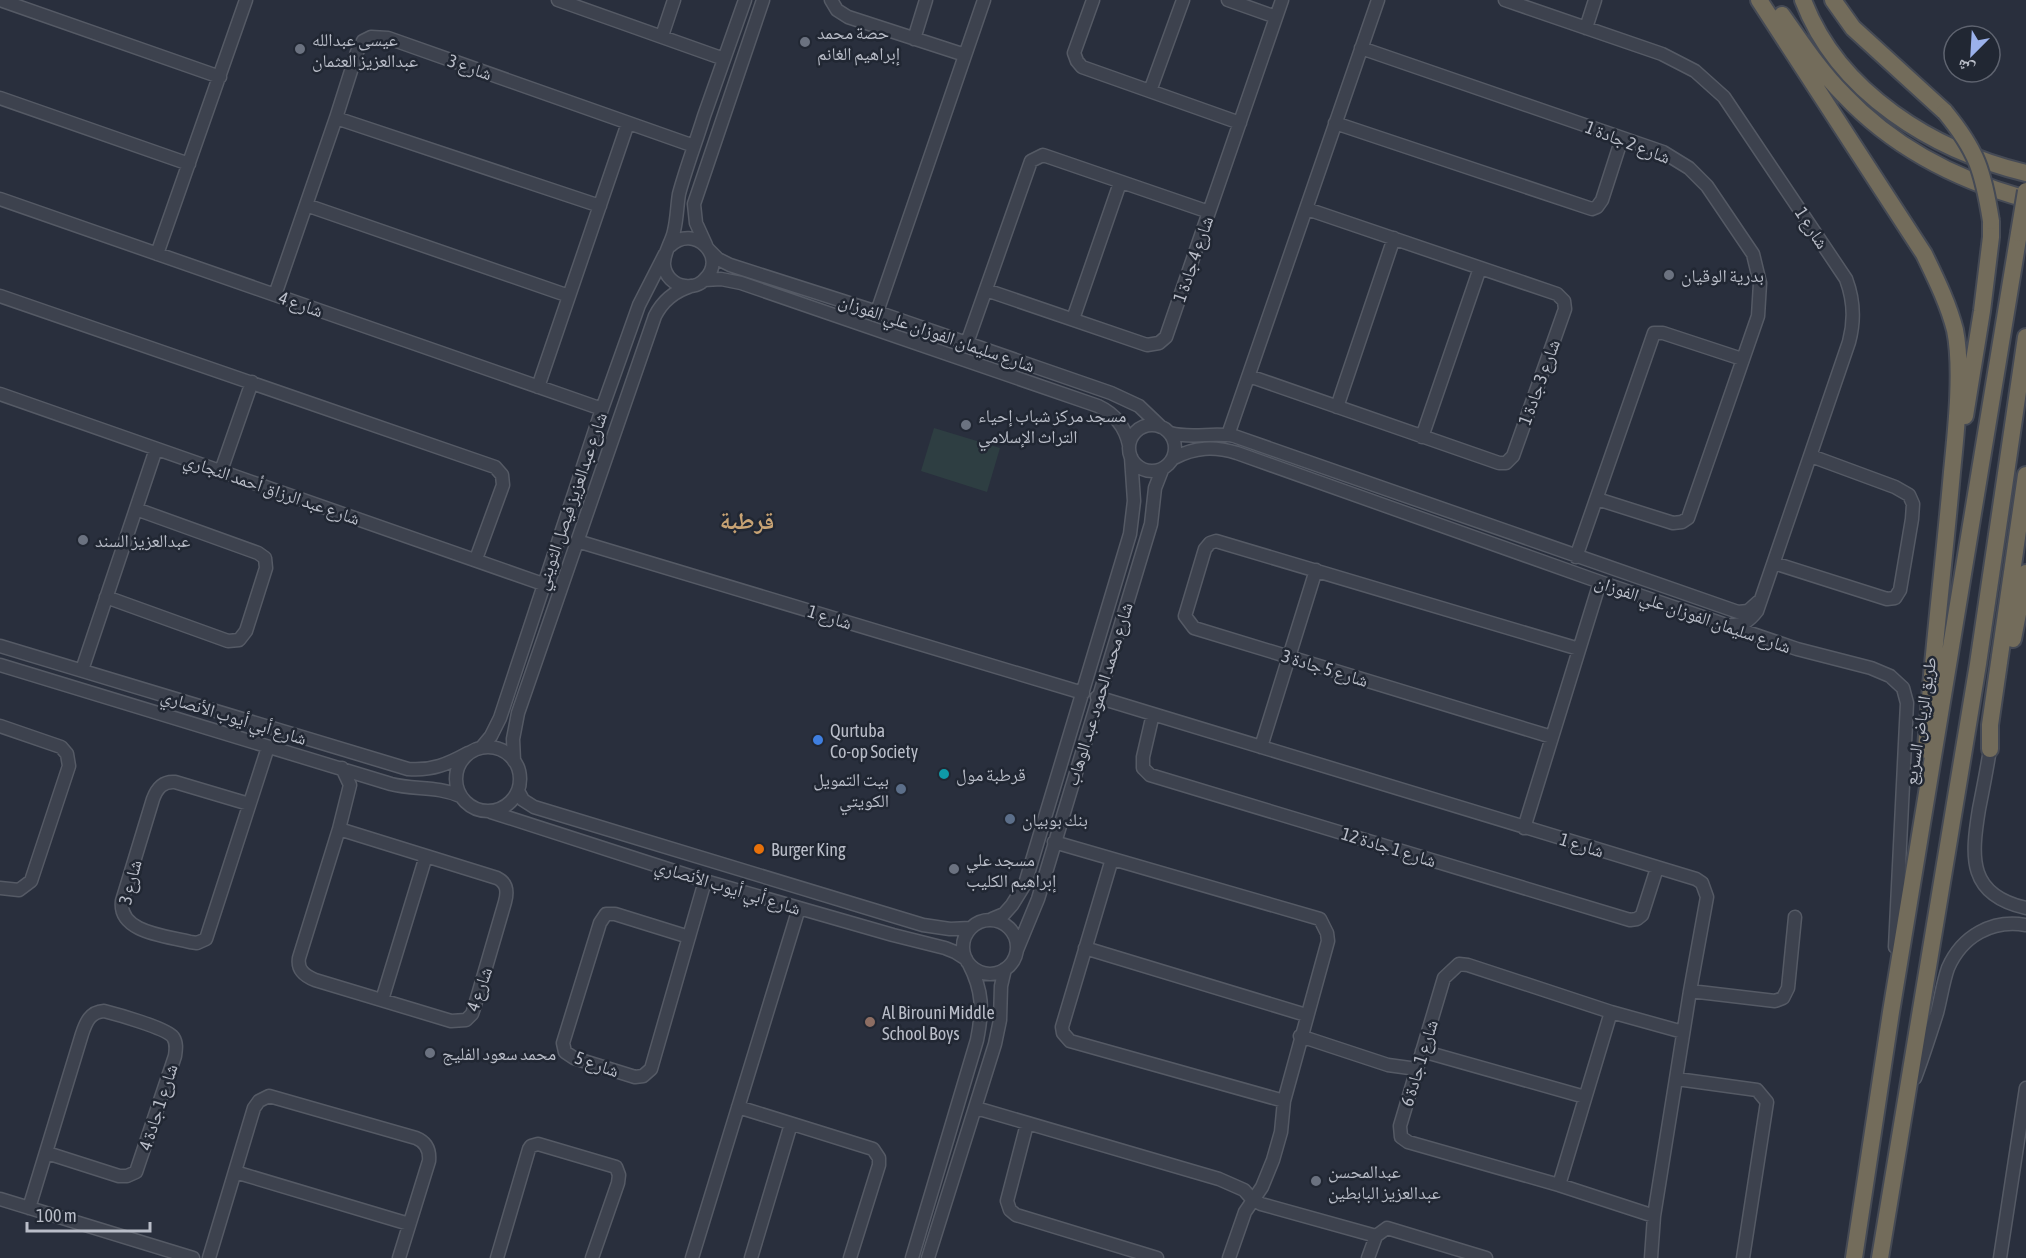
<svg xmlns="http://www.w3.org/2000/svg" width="2026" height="1258" font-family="'Asap Condensed','Noto Naskh Arabic',sans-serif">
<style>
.green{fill:#2e3e42}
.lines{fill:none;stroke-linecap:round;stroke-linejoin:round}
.minor-casing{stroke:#555a65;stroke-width:15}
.highway-casing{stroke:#454a55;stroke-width:20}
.minor{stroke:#3d424e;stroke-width:12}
.highway{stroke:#736c5b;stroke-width:16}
.highway-bridge-casing{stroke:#454a55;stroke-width:20;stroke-linecap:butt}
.highway-bridge{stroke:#736c5b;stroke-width:16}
.worship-dot{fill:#6b7280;stroke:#212733;stroke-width:2}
.shop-dot{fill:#3f7fe0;stroke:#212733;stroke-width:2}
.culture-dot{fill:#0f9aa8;stroke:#212733;stroke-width:2}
.service-dot{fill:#5c6f8a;stroke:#212733;stroke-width:2}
.food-dot{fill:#e8710a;stroke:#212733;stroke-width:2}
.education-dot{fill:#8d6e63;stroke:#212733;stroke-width:2}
.labels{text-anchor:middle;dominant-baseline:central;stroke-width:5;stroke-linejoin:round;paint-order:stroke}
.poi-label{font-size:18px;fill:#b9bdc8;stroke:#212733;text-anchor:start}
.street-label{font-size:18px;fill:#b9bdc8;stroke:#212733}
.district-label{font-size:24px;font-weight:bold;fill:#c8a374;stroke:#212733}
</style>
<rect width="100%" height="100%" fill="#292f3d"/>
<!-- green -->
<path class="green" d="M934 428 1000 448 987 492 921 471Z"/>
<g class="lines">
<defs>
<path id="minor" d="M0 0 220 77
M558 0 724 59
M831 0 837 10 848 17 965 55
M1093 0 1074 53 1077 61 1082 67 1240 123
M1228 0 1276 17
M1505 0 1662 54 1695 71 1724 97 1846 279C1854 300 1855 320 1849 342L1757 611C1750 620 1743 626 1731 625
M1586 28 1595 0
M662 36 674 0
M914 39 926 0
M1361 48 1663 152 1689 168 1707 186 1753 254 1760 283 1758 316 1688 518 1682 522 1673 523 1597 499
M1150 91 1183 0
M0 98 189 164
M336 118 600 206
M1335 123 1592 209 1597 207 1602 200 1622 138
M0 199 602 409
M306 205 569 296
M706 245 696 223 694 204 763 0
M670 246C694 223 728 257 705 279 700 285 692 287 685 286 674 285 665 276 664 265 663 253 672 242 674 231 677 219 677 206 679 194 686 168 696 142 704 116 718 77 731 39 745 0
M709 250 718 259 730 265 877 312 1111 393 1139 406 1161 427
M157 254 246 0
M704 280 721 279 741 283 1098 406C1115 414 1125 426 1129 445
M986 290 1147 345 1159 343 1166 337 1282 0
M275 295 336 118 357 52 363 41 371 37 388 38 694 146
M0 296 495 467 502 475 503 485 476 559
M877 312 984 0
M1073 319 1120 183
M967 343 1031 161 1043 155 1209 212
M1249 376 1499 463H1506L1513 456 1565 309 1564 301 1557 294 1307 209
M538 387 628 123
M0 394 543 584
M1337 407 1394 238
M1129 448a23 23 0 1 1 46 0a23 23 0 1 1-46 0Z
M1170 433C1191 439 1213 432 1234 436L1738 612 1748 611 1758 602
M1228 435 1378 0
M1422 437 1480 268
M1174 458C1195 447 1214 446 1237 453L1600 582 1797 649 1871 668 1890 676 1903 688 1907 703 1895 947
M221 471 252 382
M577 541 1083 693
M1576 557 1654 333H1663L1742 359
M1774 563 1887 599 1895 598 1900 590 1912 519 1913 504 1909 495 1895 487 1811 456
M106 597 228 641 239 640 246 631 266 568 265 558 258 553 136 509
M0 646 408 769C432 771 448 764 468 753
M0 665 391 784C414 790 438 786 460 796
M82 670 156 449
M1097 697 1696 879 1702 883 1707 897 1690 991 1654 1216 1651 1258
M1153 714 1143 757V768L1150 775 1630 920 1637 919 1642 915 1657 868
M0 726 61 747 67 754 69 766 31 881 19 890 0 888
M1552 737 1194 628 1185 616 1205 549 1210 543 1216 541 1579 649
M456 779a32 32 0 1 1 64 0a32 32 0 1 1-64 0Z
M1261 747 1316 570
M481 748 491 736 500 718 602 409 639 305 665 254
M1990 749C1987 769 1983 789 1979 809 1971 858 1968 895 2026 908
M514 761 513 739 518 713 655 316C663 300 675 291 691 286
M518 791 523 800 534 807 923 925 950 929 970 928
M249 804 175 782C163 781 157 788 153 799L122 901C118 933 168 936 190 942L197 943 206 939 268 747
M491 812 705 881 893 935 945 948 955 952 966 959
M1524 828 1600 582
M339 829 497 878C507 883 508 891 505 902L475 1005 472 1014 466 1020 451 1021 315 980C305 976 297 970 299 958L339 829 350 785 342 768
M1054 842 1320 919 1327 933 1328 941 1284 1101 1281 1132 1273 1160 1262 1187 1245 1212 1229 1258
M1112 859 1062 1027 1063 1033 1070 1041 1284 1101
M992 919 1004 914 1012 905 1025 884 1130 534 1134 501 1131 457
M963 947a27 27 0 1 1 54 0a27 27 0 1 1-54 0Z
M689 937 615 914H606L600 923 563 1043 565 1052 574 1058 635 1077 643 1076 651 1069 705 881
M1085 948 1306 1015
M1017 950 1038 899 1151 524 1155 488 1162 470
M1690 991 1775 1001 1783 998 1788 988 1795 917
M382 1000 426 856
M1300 1036 1388 1065 1417 1069
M1422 1051 1585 1097
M1915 1078C1923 1057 1930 1035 1937 1013 1941 998 1943 982 1948 968 1962 936 1992 919 2026 925
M1677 1079 1757 1090 1767 1102 1743 1258
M738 1107 873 1149 879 1158V1165L850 1258
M976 1108 1219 1179 1244 1190 1252 1199 1261 1204 1376 1236
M1027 1124 1007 1201 1010 1210 1016 1215 1157 1258
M235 1172 409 1224
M1559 1185 1611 1012
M0 1199 193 1258
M29 1208 82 1034C86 1022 90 1012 104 1011 116 1014 166 1028 173 1037 177 1043 176 1049 175 1056L136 1172 127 1176H119L47 1153
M1654 1216 1559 1185 1408 1142 1401 1137 1400 1126 1444 978 1459 964 1468 965 1611 1012 1683 1032
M209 1258 254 1108 259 1101 269 1096 416 1138C426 1142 430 1150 429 1161L399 1258
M497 1258 529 1149 531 1146 538 1144 616 1167 619 1175 618 1183 592 1258
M692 1258 799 908
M751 1258 791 1124
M912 1258 977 1040C983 1010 983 991 969 964
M928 1258 995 1044 1000 1020 1001 986 1005 969
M1368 1258 1376 1236 1387 1228 1486 1258
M2000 1258 2026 1088"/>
<path id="highway" d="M1759 0 1924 254C1936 279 1948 303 1955 330 1963 369 1956 432 1952 472 1944 565 1932 657 1926 750
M1803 0C1838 93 1934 151 2026 173
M1833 0 1853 28 1945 112
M1782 15C1801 42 1820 71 1844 95 1894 148 1957 180 2026 199
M1965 416 1982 311 1991 237V221
M2013 639 2026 573
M1990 749V725L2026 475
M1854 1258 1891 1012 2019 233
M1880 1258 1978 664 2026 337"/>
</defs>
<!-- minor casing -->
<use href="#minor" class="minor-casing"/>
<!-- highway casing -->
<use href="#highway" class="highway-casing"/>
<!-- minor -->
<use href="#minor" class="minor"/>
<!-- highway -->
<use href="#highway" class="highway"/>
<defs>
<path id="highway-bridge" d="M1945 112C1977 151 1983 171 1991 221
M2019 233 2026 191"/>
</defs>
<!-- highway-bridge casing -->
<use href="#highway-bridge" class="highway-bridge-casing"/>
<!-- highway-bridge -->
<use href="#highway-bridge" class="highway-bridge"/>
</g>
<!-- markers -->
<g class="worship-dot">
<circle cx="805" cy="42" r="6"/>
<circle cx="300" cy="49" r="6"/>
<circle cx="1669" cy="275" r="6"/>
<circle cx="966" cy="425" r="6"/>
<circle cx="83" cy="540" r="6"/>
<circle cx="954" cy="869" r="6"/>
<circle cx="430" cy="1053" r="6"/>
<circle cx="1316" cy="1181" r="6"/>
</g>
<circle class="shop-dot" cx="818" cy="740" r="6"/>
<circle class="culture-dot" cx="944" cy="774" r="6"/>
<g class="service-dot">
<circle cx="901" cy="789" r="6"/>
<circle cx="1010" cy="819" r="6"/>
</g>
<circle class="food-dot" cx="759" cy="849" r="6"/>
<circle class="education-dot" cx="870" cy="1022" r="6"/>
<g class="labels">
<!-- poi labels -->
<g class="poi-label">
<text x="817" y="32">حصة محمد<tspan x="817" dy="21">إبراهيم الغانم</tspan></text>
<text x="312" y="39">عيسى عبدالله<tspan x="312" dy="21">عبدالعزيز العثمان</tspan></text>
<text x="1681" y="275">بدرية الوقيان</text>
<text x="978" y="415">مسجد مركز شباب إحياء<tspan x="978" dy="21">التراث الإسلامي</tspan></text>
<text x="95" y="540">عبدالعزيز السند</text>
<text x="830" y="730">Qurtuba<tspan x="830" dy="21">Co-op Society</tspan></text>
<text x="956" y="774">قرطبة مول</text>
<text x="889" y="779" text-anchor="end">بيت التمويل<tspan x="889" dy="21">الكويتي</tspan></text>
<text x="1022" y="819">بنك بوبيان</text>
<text x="771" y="849">Burger King</text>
<text x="966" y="859">مسجد علي<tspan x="966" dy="21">إبراهيم الكليب</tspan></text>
<text x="882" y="1012">Al Birouni Middle<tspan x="882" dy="21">School Boys</tspan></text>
<text x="442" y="1053">محمد سعود الفليج</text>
<text x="1328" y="1171">عبدالمحسن<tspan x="1328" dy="21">عبدالعزيز البابطين</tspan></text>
</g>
<!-- street labels -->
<g class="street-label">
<text transform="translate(470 67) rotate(19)">شارع 3</text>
<text transform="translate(1628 142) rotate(21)">شارع 2 جادة 1</text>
<text transform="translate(1812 228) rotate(57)">شارع 1</text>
<text transform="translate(1193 259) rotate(-71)">شارع 4 جادة 1</text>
<text transform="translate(301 304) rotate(19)">شارع 4</text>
<text transform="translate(937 333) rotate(19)">شارع سليمان الفوزان علي الفوزان</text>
<text transform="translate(1539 382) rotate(-70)">شارع 3 جادة 1</text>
<text transform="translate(272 489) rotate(19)">شارع عبد الرزاق أحمد النجاري</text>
<text transform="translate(571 501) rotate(-71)">شارع عبدالعزيز فيصل الثويني</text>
<text transform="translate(1693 614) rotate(19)">شارع سليمان الفوزان علي الفوزان</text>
<text transform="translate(830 617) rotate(17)">شارع 1</text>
<text transform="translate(1325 668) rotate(17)">شارع 5 جادة 3</text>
<text transform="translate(1099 694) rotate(-73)">شارع محمد الحمود عبد الوهاب</text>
<text transform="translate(234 717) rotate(17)">شارع أبي أيوب الأنصاري</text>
<text transform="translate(1920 721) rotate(-81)">طريق الرياض السريع</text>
<text transform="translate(1582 845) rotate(17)">شارع 1</text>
<text transform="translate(1389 847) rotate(17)">شارع 1 جادة 12</text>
<text transform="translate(130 882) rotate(-76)">شارع 3</text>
<text transform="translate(728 887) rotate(17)">شارع أبي أيوب الأنصاري</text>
<text transform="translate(479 989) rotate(-71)">شارع 4</text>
<text transform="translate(1419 1063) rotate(-73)">شارع 1 جادة 6</text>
<text transform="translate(597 1064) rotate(19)">شارع 5</text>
<text transform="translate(158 1107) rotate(-72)">شارع 1 جادة 4</text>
</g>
<!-- district labels -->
<g class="district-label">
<text x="747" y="520">قرطبة</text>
</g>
</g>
<!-- north arrow -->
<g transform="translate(1972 54) rotate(204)"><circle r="28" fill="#212733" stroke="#5e636f" stroke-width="1.5"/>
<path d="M0-4.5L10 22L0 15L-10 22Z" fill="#9bb1eb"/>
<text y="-9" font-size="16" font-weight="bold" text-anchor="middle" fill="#b9bdc8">ش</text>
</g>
<!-- scale -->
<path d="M27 1222v9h123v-9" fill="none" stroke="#b9bdc8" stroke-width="3"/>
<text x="36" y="1222" font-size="18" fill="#b9bdc8" stroke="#212733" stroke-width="4.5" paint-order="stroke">100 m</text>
</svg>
